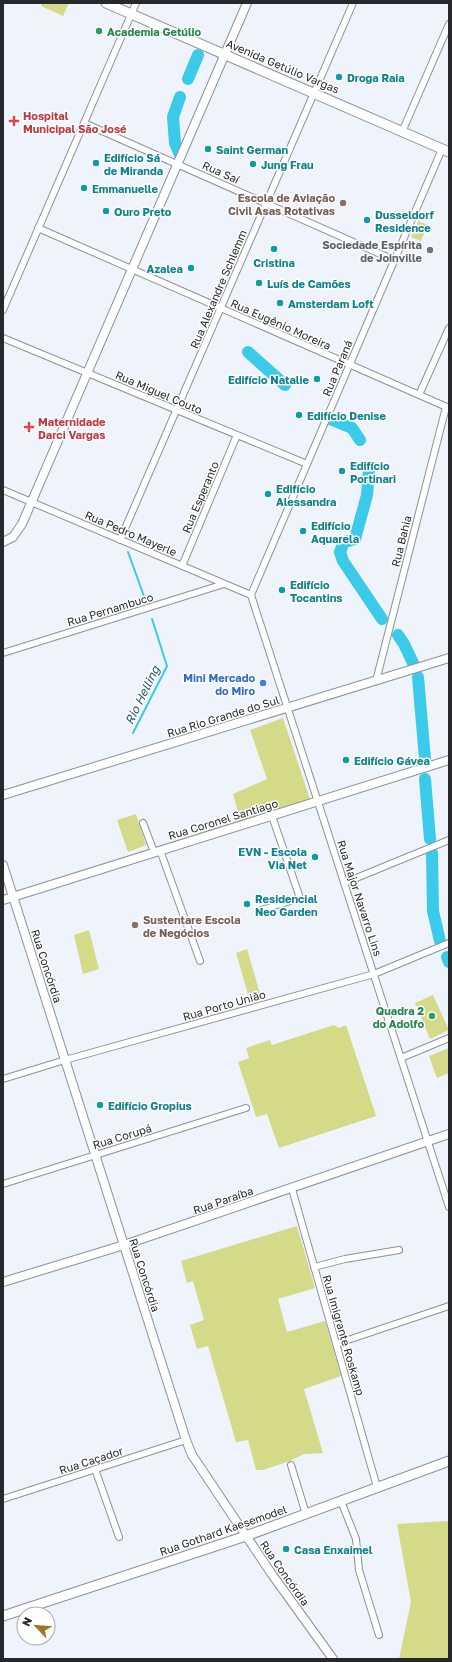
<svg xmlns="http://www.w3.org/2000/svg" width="452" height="1662" font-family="'Golos Text',sans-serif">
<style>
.green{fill:#d4da87}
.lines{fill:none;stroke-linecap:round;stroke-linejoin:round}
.stream{stroke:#3ccaeb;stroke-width:2}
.river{stroke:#3ccaeb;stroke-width:12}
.street-casing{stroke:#8c9098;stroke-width:8}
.secondary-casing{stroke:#8c9098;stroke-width:10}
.primary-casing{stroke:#8c9098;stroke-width:11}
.street{stroke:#fff;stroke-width:6}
.secondary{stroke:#fff;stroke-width:8}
.primary{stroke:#fff;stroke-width:9}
.leisure-dot{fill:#2e9e5b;stroke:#fff;stroke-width:1.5}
.culture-dot{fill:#0f9aa8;stroke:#fff;stroke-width:1.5}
.health-dot{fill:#e0444e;stroke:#fff;stroke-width:1.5}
.education-dot{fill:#8d6e63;stroke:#fff;stroke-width:1.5}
.worship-dot{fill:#6b7280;stroke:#fff;stroke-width:1.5}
.shop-dot{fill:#3f7fe0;stroke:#fff;stroke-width:1.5}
.labels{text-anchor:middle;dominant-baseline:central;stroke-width:3;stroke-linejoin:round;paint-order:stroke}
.leisure-label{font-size:11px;font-weight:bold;fill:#27864d;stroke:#fff;text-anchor:start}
.street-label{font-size:11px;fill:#26282b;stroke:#fff}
.culture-label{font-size:11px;font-weight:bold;fill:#0d838f;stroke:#fff;text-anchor:start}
.health-label{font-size:11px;font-weight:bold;fill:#be3a42;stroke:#fff;text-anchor:start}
.education-label{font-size:11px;font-weight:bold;fill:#785e54;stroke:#fff;text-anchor:end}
.worship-label{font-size:11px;font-weight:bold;fill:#5b616d;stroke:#fff;text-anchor:end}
.shop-label{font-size:11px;font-weight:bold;fill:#366cbe;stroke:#fff;text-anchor:end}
.water-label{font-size:12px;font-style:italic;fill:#215967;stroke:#fff}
</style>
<rect width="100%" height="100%" fill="#eff3fc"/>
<!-- green -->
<path class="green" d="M42 3H69L63 16 41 6Z
M418 221 428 225 421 241 411 237Z
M283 718 310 799 241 822 233 794 267 779 250 730Z
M136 814 146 845 128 852 117 820Z
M89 930 99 969 83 974 74 935Z
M247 949 261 997 250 1001 236 953Z
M433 995 449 1030 430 1039 415 1003Z
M334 1025 339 1028 346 1025 376 1116 279 1148 267 1114 256 1117 238 1062 249 1058 246 1048 270 1040 272 1045Z
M449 1048V1073L437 1078 429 1056Z
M297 1226 315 1288 278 1299 287 1332 325 1321 341 1376 304 1389 323 1453 304 1454 290 1461 263 1470H256L248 1440 236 1442 208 1346 197 1349 190 1325 204 1320 193 1281 187 1283 181 1261Z
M449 1521V1659H399L411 1602 397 1524Z"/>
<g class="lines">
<!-- stream -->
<path class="stream" d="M128 552 145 599
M133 733 167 666 152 619"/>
<!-- river -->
<path class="river" d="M188 79 198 55
M180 97 173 117 175 143 180 155
M248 352 285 385
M330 419 352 428 360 440
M369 470 367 495 355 539 344 542 340 552 343 561 382 619
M398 635 404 644 413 663
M418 677 425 759
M425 779 430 839
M432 853 433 911 440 941
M447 957 449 962"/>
<defs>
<path id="street" d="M84 123 394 260
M402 132 449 24
M38 228 449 408
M3 310 136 3
M3 338 307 464
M419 395 449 328
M3 490 251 595
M120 540 353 3
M182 566 237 435
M251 595 449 1207
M251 595 442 149
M3 653 224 584
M376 681 446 407
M143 823 154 852
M160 850 200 961
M344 883 449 840
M261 910 300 898 272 816
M401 1058 449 1038
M3 1079 65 1060 374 974 449 943
M3 1184 246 1108
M292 1189 377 1487
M314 1267 345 1259 399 1250
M336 1344 449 1306
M291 1465 306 1514
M95 1469 119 1537
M3 1499 186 1440
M341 1501 356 1539 359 1570 379 1635"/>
<path id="secondary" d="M3 542 13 537 22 524 247 3
M3 795 449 658
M3 865 186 1440 192 1455 271 1573 333 1659
M3 900 449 760
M3 1282 124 1245 449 1134"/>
<path id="primary" d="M106 3 449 152
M3 1616 246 1536 449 1461"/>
</defs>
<!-- street casing -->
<use href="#street" class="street-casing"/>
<!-- secondary casing -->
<use href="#secondary" class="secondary-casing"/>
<!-- primary casing -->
<use href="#primary" class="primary-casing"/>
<!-- street -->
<use href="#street" class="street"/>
<!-- secondary -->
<use href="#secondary" class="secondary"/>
<!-- primary -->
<use href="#primary" class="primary"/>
</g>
<!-- markers -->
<g class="leisure-dot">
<circle cx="99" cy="31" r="4"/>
<circle cx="432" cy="1016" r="4"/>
</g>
<g class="culture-dot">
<circle cx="339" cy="77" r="4"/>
<circle cx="208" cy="149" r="4"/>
<circle cx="96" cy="163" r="4"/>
<circle cx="253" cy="164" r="4"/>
<circle cx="84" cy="188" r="4"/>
<circle cx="106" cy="211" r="4"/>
<circle cx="367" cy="220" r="4"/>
<circle cx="274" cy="249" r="4"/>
<circle cx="191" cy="268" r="4"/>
<circle cx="259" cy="283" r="4"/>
<circle cx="280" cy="303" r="4"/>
<circle cx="317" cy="379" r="4"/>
<circle cx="299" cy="415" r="4"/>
<circle cx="342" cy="471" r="4"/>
<circle cx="268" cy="494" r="4"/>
<circle cx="303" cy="531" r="4"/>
<circle cx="282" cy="590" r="4"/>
<circle cx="346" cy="760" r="4"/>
<circle cx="315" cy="857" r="4"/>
<circle cx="247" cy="904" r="4"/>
<circle cx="100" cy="1105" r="4"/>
<circle cx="286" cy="1549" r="4"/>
</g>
<g class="health-dot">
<path d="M12 115h4v4h4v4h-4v4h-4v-4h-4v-4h4z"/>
<path d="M27 421h4v4h4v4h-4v4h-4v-4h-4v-4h4z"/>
</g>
<g class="education-dot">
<circle cx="343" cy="203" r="4"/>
<circle cx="135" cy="925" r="4"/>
</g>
<circle class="worship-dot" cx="430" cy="250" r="4"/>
<circle class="shop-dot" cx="263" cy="683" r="4"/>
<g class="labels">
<!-- leisure labels -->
<g class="leisure-label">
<text x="107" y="31">Academia Getúlio</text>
<text x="424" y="1010" text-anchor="end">Quadra 2<tspan x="424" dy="13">do Adolfo</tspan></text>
</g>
<!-- street labels -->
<g class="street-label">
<text transform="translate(283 66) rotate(23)">Avenida Getúlio Vargas</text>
<text transform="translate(221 172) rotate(24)">Rua Saí</text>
<text transform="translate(218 289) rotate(-67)">Rua Alexandre Schlemm</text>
<text transform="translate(281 324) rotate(24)">Rua Eugênio Moreira</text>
<text transform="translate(337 368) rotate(-67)">Rua Paraná</text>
<text transform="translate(159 392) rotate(23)">Rua Miguel Couto</text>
<text transform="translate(200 497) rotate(-67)">Rua Esperanto</text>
<text transform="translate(131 533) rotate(23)">Rua Pedro Mayerle</text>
<text transform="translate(401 541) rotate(-76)">Rua Bahia</text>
<text transform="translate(110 609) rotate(-17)">Rua Pernambuco</text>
<text transform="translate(223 716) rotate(-17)">Rua Rio Grande do Sul</text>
<text transform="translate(223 819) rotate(-17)">Rua Coronel Santiago</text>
<text transform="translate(360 898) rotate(72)">Rua Major Navarro Lins</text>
<text transform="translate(47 966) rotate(72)">Rua Concórdia</text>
<text transform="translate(224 1005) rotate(-16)">Rua Porto União</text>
<text transform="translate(122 1136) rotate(-17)">Rua Corupá</text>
<text transform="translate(223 1200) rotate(-19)">Rua Paraíba</text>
<text transform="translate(145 1275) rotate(72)">Rua Concórdia</text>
<text transform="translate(344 1335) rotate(74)">Rua Imigrante Roskamp</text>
<text transform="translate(91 1460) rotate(-18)">Rua Caçador</text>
<text transform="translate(223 1530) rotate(-19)">Rua Gothard Kaesemodel</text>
<text transform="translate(285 1573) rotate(55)">Rua Concórdia</text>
</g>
<!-- culture labels -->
<g class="culture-label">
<text x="347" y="77">Droga Raia</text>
<text x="216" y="149">Saint German</text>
<text x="104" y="157">Edifício Sá<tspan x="104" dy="13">de Miranda</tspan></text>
<text x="261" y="164">Jung Frau</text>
<text x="92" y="188">Emmanuelle</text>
<text x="114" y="211">Ouro Preto</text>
<text x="375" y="214">Dusseldorf<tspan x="375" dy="13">Residence</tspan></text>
<text x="274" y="262" text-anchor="middle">Cristina</text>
<text x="183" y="268" text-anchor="end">Azalea</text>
<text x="267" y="283">Luís de Camões</text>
<text x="288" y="303">Amsterdam Loft</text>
<text x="309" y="379" text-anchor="end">Edifício Natalie</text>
<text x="307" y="415">Edifício Denise</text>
<text x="350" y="465">Edifício<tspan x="350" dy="13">Portinari</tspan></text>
<text x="276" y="488">Edifício<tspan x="276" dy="13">Alessandra</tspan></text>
<text x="311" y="525">Edifício<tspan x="311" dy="13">Aquarela</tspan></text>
<text x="290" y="584">Edifício<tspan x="290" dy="13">Tocantins</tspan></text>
<text x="354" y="760">Edifício Gávea</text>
<text x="307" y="851" text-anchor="end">EVN - Escola<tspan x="307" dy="13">Via Net</tspan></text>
<text x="255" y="898">Residencial<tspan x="255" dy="13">Neo Garden</tspan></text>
<text x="108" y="1105">Edifício Gropius</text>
<text x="294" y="1549">Casa Enxaimel</text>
</g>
<!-- health labels -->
<g class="health-label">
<text x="23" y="115">Hospital<tspan x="23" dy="13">Municipal São José</tspan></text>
<text x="38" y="421">Maternidade<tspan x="38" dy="13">Darci Vargas</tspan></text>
</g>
<!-- education labels -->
<g class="education-label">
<text x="335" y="197">Escola de Aviação<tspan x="335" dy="13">Civil Asas Rotativas</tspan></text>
<text x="143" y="919" text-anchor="start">Sustentare Escola<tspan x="143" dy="13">de Negócios</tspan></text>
</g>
<!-- worship labels -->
<g class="worship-label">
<text x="422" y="244">Sociedade Espírita<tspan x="422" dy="13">de Joinville</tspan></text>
</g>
<!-- shop labels -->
<g class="shop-label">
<text x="255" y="677">Mini Mercado<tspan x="255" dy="13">do Miro</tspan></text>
</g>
<!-- water labels -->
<g class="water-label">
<text transform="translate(142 695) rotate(-64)">Rio Helling</text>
</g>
</g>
<!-- border -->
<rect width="452" height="1662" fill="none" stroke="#26282b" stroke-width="8"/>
<!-- north arrow -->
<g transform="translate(36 1626) rotate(296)"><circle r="19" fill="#ffffff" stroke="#a8a9aa"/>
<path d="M0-3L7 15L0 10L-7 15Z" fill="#9d7724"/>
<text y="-6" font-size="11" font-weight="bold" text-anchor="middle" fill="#26282b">N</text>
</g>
</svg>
